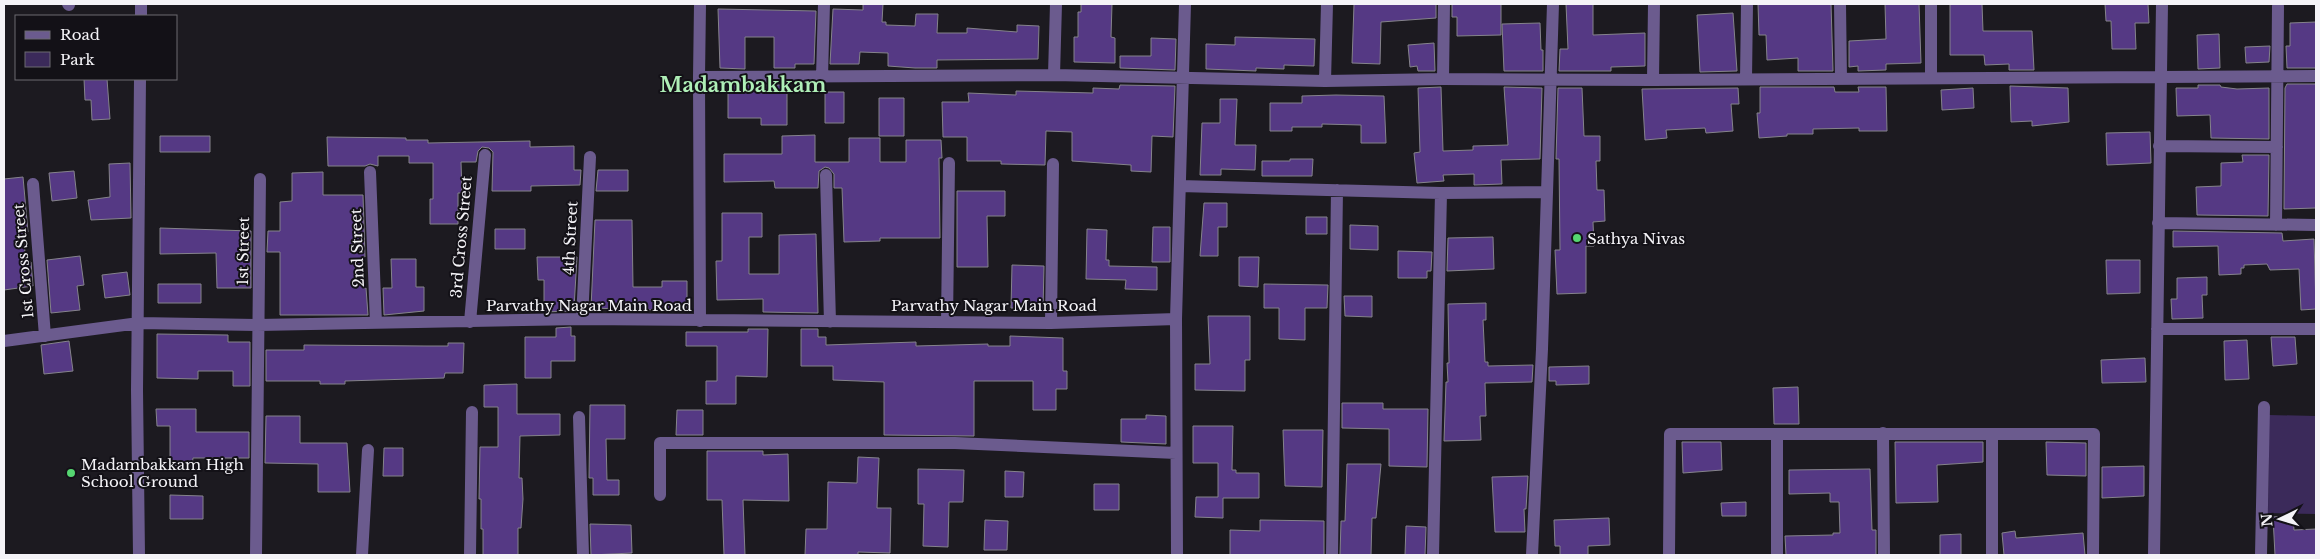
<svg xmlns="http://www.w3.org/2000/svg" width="2320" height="559" font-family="'Libre Baskerville',serif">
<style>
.green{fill:#3b2a5a}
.building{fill:#553984;stroke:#85838b}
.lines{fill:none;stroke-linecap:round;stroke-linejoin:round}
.minor{stroke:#6b5b8e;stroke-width:12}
.poi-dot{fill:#55d671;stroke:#131117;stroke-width:2}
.labels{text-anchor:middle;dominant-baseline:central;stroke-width:4;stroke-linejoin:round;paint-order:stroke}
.street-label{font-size:15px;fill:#f4f3f7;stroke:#131117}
.poi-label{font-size:15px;fill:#f4f3f7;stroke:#131117;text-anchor:start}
.district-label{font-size:20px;font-weight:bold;fill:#afefb7;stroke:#131117}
</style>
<rect width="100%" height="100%" fill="#1c1a20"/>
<!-- green -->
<path class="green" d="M2269 415 2316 416V514L2268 513Z"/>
<!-- building -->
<path class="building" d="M863 4H883L882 22H886V25L915 26 916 14H938L937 33H967V28L1017 32V25L1039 26 1038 59 937 60V68H915L888 66V53L860 52 859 64H830L833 9 863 10Z
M1081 4H1112L1111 37 1115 38V63L1074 62V37H1078V12H1081Z
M1354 4H1436V18L1381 22 1380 64 1352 63Z
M1452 4H1501V35L1457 36V17H1452Z
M1566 4H1593V35L1645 33V66L1611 67V71H1559L1560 49H1568Z
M1758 4H1831L1833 71H1798V58L1767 60 1766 35H1759Z
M1885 4H1919L1921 63 1886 64V70L1858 71V66L1849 67V41L1886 39Z
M1950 4H1982L1983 31H2032L2034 70H2009V64L1985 65 1984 55H1950Z
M2105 4H2148L2149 23H2135L2136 49H2112L2111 21H2106Z
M718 9 816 11 814 64H795V68H774V37H745V69L720 68Z
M1733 13 1737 71 1700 72 1697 15Z
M2316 22V68H2287L2286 46H2290V23Z
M1540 23 1541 50H1543V71H1504L1502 24Z
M2219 34 2220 68 2198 69 2197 35Z
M1235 37 1315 39 1314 66 1284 65V69L1256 68V71L1206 69V44L1235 45Z
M1151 38 1176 39 1175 70 1120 68V56H1151Z
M1434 43 1435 71H1418L1417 66 1410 67 1408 45Z
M2270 46 2269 62 2246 63 2245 47Z
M84 79H107L110 119 92 120 91 100H85Z
M2287 84H2316V208L2284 209 2285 88Z
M728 85H787V125H761V118H728Z
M1120 85 1175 86 1173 137 1152 136 1151 172 1131 171V165L1072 161V132L1046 131 1045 165 1001 164V161H967V137H943L942 102H969L968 93 1016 95V91L1093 93V88L1119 89Z
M2198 85H2220L2221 87 2237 89 2269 88V139L2211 138 2210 115 2177 116 2176 88H2198Z
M2010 86 2068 88 2069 122 2032 126V121L2011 122Z
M1441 87 1443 151 1473 150V146L1508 145 1504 87 1542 88 1540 159 1501 160 1502 184 1474 185V174L1443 175 1444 181 1417 183 1414 153 1420 152 1418 88Z
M1760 87H1834L1835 92H1859L1858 87H1886L1887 131H1859V128L1813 129V134H1787V136L1759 138 1757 113H1760Z
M1558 88H1582L1584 136H1600V161H1596L1597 190H1604L1605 221 1593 222 1594 246H1586V293L1557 294 1555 250H1560L1559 159H1556Z
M1738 88 1739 104H1731L1733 131 1706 133 1705 128 1666 130 1667 138 1645 140 1642 89Z
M1973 88 1974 108 1942 110 1941 90Z
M825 92H844V123H825Z
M1336 95 1384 96 1386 143H1361V125L1322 124V127H1292V131H1270V103H1302V96Z
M879 98H904V136H879Z
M1220 99H1237L1235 145H1256L1255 170 1221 169V175H1200L1202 123H1220Z
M2150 132 2151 163 2107 165 2106 133Z
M815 135V162H849V138H880V162H906V140H941L942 158H939L940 238H880V241L844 242 842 188H834V174L829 168 825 167 819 171 818 188H775L774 181 724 182V154H782V136Z
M160 136H210V152H160Z
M327 137 406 138V140H428V143L530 141V147L574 146V170H581L580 185 531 186V191H492L493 152 489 148 482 147 478 151 476 162H461L462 193H458V224H430V199H433V163H409V156H378V166L370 164 365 166H328Z
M2242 155H2269L2268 216 2197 215 2196 187 2221 186V163L2243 162Z
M1290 159H1313L1312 176H1262V161H1290Z
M130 163 131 218 91 220 88 200 110 197 109 164Z
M598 170H628V191H596Z
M74 171 77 198 52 201 49 173Z
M323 172V195H363L365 257H363L364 288H366L368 315H280V252H267L268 231H280V202L292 201V173Z
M23 177 28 232 23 233 26 262H31L33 286 4 290V179Z
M957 191H1005V216H987L988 267H957Z
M1204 203H1227V227H1218V256H1200Z
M722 213H762V237H749V274H779V235L816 234 818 313 763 312V299L717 300 716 261H722Z
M1306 217H1327V234H1306Z
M595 220H632L633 287H662V281H687V311L591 308Z
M1350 225 1378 226V250L1350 249Z
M1153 227H1170V262H1152Z
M160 228 251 231V288H217L216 253 160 254Z
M495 229H525V249H495Z
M1087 229 1107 230 1106 260H1109V266L1157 267V290L1125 289 1126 280 1086 279Z
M2173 231 2282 233 2283 241 2314 239 2316 309 2301 310 2299 269 2270 270 2267 264 2244 265V268H2241V274L2219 275 2218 246 2173 247Z
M1493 237 1494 269 1447 271 1448 238Z
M1398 251 1432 252 1431 271H1427V278H1398Z
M80 256 84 285 77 286 80 310 51 313 47 260Z
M537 257H577L574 308H571V311L544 312V280H538Z
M1239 257H1259L1258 287 1239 286Z
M391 259H416V287H424V311L384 315 383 288H392Z
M2106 260H2140V293L2107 294Z
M1012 265 1044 266 1043 309 1011 308Z
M127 272 130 295 105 298 102 275Z
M2207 277V295H2202L2203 318 2172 319 2171 299H2177V278Z
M158 284H201V303H158Z
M1264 284 1328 285 1327 308H1305V340L1279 339V308H1264Z
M1344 296H1372V317L1345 316Z
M1486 303V320H1483L1485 362H1488V366L1533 365 1532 382 1485 383 1486 416H1480L1481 440 1444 441 1446 382H1448L1447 363H1449L1448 304Z
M1208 316H1250V360H1245V391L1195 390V364H1210Z
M571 327V336H575V361H551V378H525V337H556V328Z
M748 329H768L767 377 736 376V404H706V381H717V346H686V332H748Z
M801 329H818V337H826V345L916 342V346L988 344V346H1010V336L1063 338V371H1067V389H1056V410H1033V381H974V436L884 435V382L833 380V366H801Z
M157 334 228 335V342H250V386H233V371H198V379L157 378Z
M2271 337H2295L2297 364 2273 366Z
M2247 340 2249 379 2225 380 2224 341Z
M69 341 73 371 44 374 41 345Z
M448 343H464L463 373H445L444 378 345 381V384H320V381H266V350H304V345L426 346H448Z
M2145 358 2146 382 2102 383 2101 360Z
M1589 366V384L1556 385V381H1549V367Z
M517 384V414H560V435L520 436 519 478H522L523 499 521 528H518V555H483V529H481V499H479L480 447H498V407H484V385Z
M1798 387 1799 424H1774L1773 388Z
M1342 403H1383V409H1428L1427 467 1389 466V429L1342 428Z
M590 405H625V439H606L607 480H619V495H593V478H589Z
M156 409H196V432H249V458H193L192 466 170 465V426H157Z
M677 410H703V435H676Z
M1146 415 1166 416V444L1121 442V419H1146Z
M266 416H300V443H347L350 492H318V464L265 463Z
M1193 426H1233L1232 470H1236V473H1259V498H1223V518L1195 517 1196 497H1218V463H1193Z
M1283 430H1323L1322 487 1285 486Z
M1682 442H1721L1722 470 1683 473Z
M1895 442H1983V462L1937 465 1938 502 1896 503Z
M2046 442 2086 443V476L2047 475Z
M384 448H403V476H383Z
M707 451H763V455L788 454 789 501 743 500 745 555H724L722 500H707Z
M858 457 879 458 877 508H891L890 553 858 552V555H805L806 529H827L828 482 857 483Z
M1347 464H1381L1376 518H1372L1371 555H1340L1341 521H1345Z
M2144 466V496L2102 498V467Z
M918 469 964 470 963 502H949L948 547 923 546 924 504H918Z
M1870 469 1872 530H1876V555H1786L1785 536 1833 535V533H1840L1839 502H1830V493L1789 494V470Z
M1005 471 1024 472 1023 497H1005Z
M1528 476 1526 509H1524L1525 532H1495L1492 477Z
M1094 484H1119V510H1094Z
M170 495 203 496V519H170Z
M1746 502V516H1722L1721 503Z
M2293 515 2294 530 2316 529V555H2275L2273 517Z
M1609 518 1610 545 1588 546V555H1560V546H1555L1554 520Z
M985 520 1008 521 1007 550H984Z
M1260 520 1324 521V555H1230V530L1260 531Z
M590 524 631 525 632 553 591 555Z
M1406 526 1426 527 1425 555H1405Z
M2015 531 2016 538 2083 533 2085 555H2004L2002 533Z
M1961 534V555H1940V535Z"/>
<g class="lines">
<!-- minor -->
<path class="minor" d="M68 4 69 5
M1840 4 1841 79
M1931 4V78
M141 16V4
M1054 75 1056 4
M699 77 700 4
M822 77 824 4
M1443 79 1444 4
M1746 79 1747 4
M1653 80 1654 4
M1325 81 1327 4
M2159 146 2277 147
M370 172 376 323
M826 175 830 322
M33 184 45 336
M1180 186 1441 193 1546 192
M2158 223 2316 225
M2276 225 2278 6
M582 319 590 157
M700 321 699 77 1054 75 1325 81 1443 79 1653 80 2316 76
M470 322 485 155
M947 322 949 163
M1051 323 1053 164
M2157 329H2316
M4 341 139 323 258 325 582 319 1051 323 1176 319
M579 417 583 555
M1883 433 1884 555
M660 495V443H955L1176 453
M139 555 137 390 140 79
M256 555 260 179
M362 555 368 450
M470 555 472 412
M1177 555 1176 319 1185 4
M1332 555 1337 190
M1433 555 1441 193
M1532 555 1542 349 1553 4
M1669 555 1670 434H2094L2093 555
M1777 555V434
M1992 555V435
M2154 555 2162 4
M2261 555 2264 407"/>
</g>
<!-- markers -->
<g class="poi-dot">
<circle cx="1577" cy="238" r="5"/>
<circle cx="71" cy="473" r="5"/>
</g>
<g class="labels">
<!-- street labels -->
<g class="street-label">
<text transform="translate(461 237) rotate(-85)">3rd Cross Street</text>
<text transform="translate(570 238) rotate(-87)">4th Street</text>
<text transform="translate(357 248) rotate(-92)">2nd Street</text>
<text transform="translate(243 251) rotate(-89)">1st Street</text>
<text transform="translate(23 261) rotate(-95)">1st Cross Street</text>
<text x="589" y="305">Parvathy Nagar Main Road</text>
<text x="994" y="305">Parvathy Nagar Main Road</text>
</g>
<!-- poi labels -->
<g class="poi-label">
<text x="1587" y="238">Sathya Nivas</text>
<text x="81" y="464">Madambakkam High<tspan x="81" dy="17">School Ground</tspan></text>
</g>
<!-- district labels -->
<g class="district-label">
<text x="743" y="85">Madambakkam</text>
</g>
</g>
<!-- border -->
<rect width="2320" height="559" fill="none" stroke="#f4f3f7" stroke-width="10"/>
<!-- legend -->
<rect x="15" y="15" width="162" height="65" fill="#131117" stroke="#6d6b71"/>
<rect x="25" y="31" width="25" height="8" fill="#6b5b8e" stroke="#6d6b71"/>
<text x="60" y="40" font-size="15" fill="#f4f3f7">Road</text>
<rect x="25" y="52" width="25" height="15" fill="#3b2a5a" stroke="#6d6b71"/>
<text x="60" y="65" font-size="15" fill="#f4f3f7">Park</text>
<!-- north arrow -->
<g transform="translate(2280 519) rotate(265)" stroke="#131117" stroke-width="4" paint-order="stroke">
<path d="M0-4L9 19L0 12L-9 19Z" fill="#f4f3f7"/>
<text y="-8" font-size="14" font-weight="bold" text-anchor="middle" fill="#f4f3f7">N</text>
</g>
</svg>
